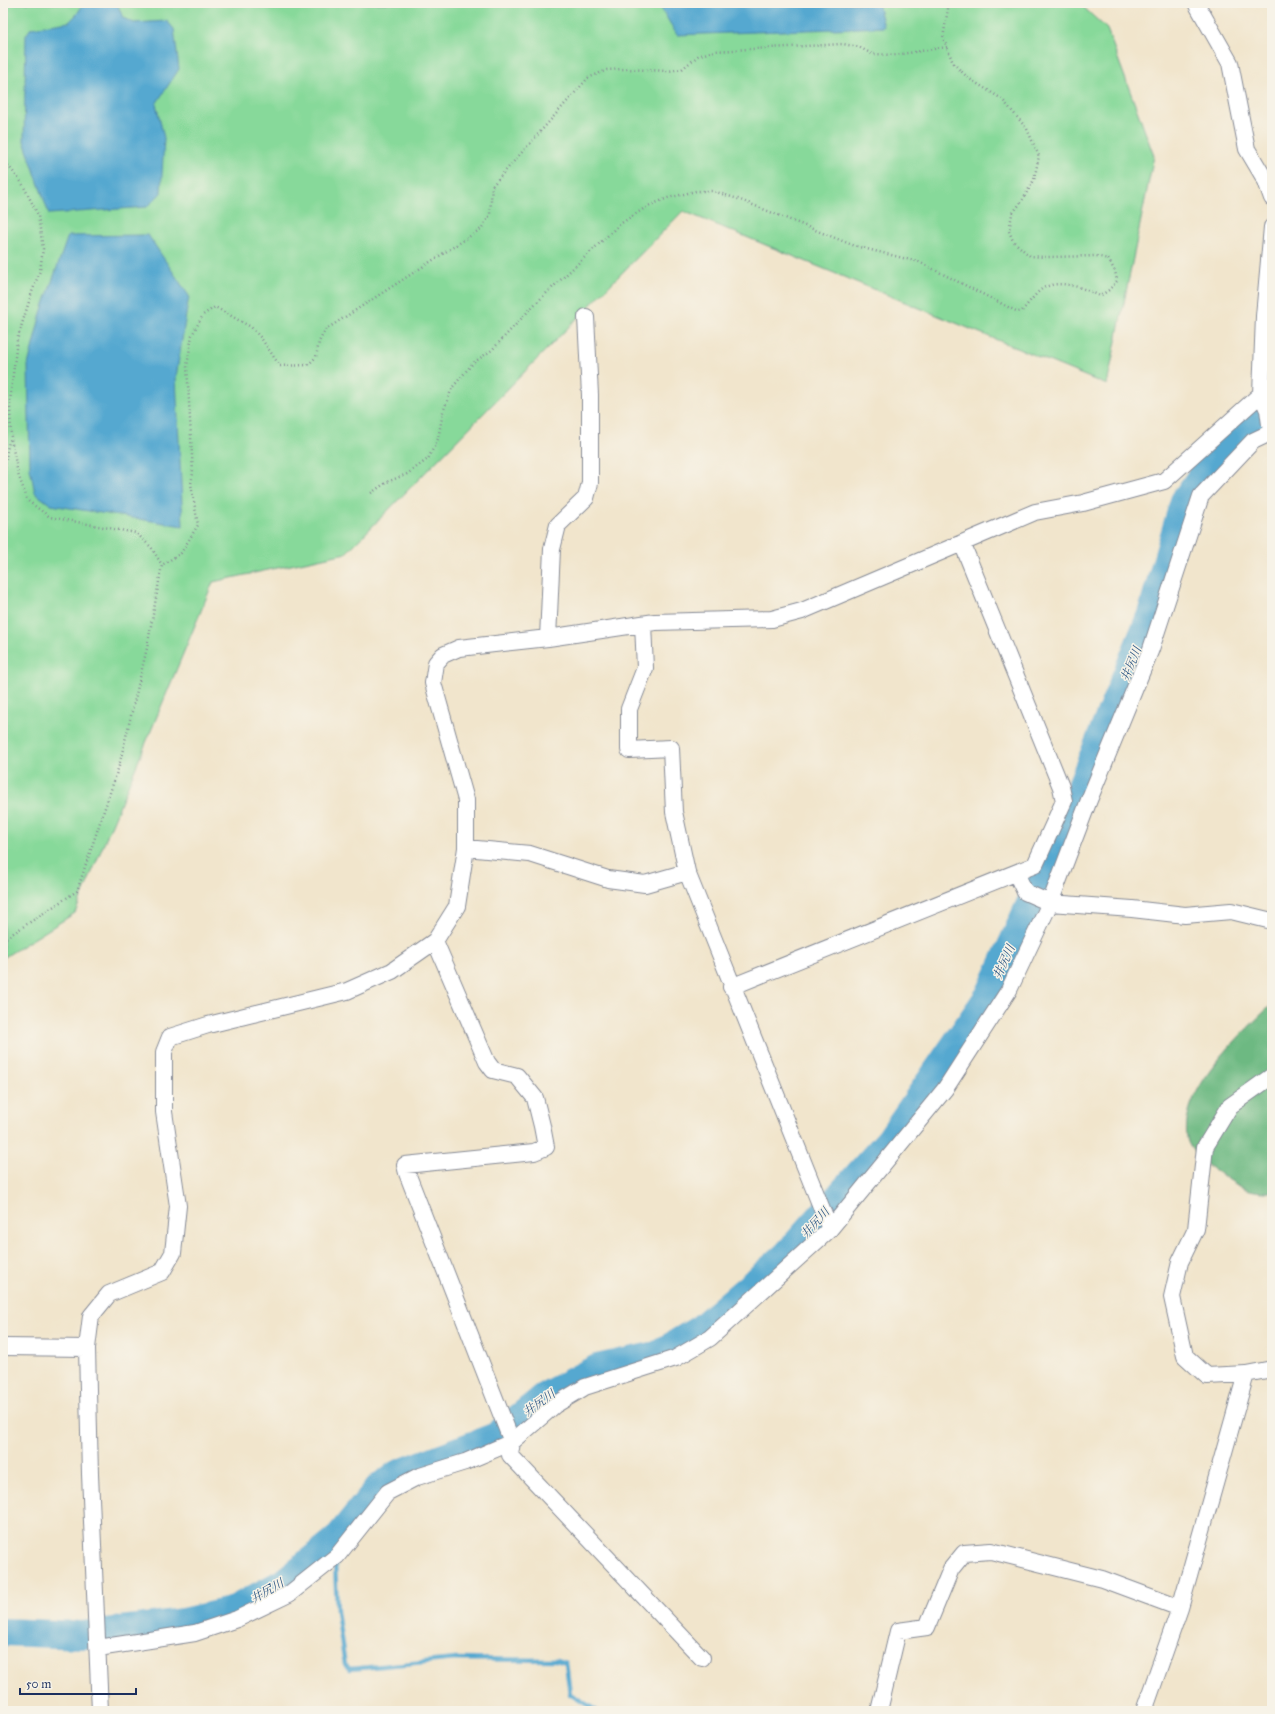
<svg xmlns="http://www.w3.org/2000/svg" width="1275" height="1714" font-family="'IM FELL Great Primer','Noto Serif JP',serif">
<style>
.green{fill:#87d99a;stroke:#51847c}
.forest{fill:#6db982;stroke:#447470}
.water{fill:#54a8d0;stroke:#386c97}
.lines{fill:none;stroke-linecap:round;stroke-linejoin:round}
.stream{stroke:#54a8d0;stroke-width:4.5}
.river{stroke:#54a8d0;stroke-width:28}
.minor-casing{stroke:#868a95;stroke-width:18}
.path{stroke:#868a95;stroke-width:2.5;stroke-dasharray:1 3;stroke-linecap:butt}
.minor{stroke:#fff;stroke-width:16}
.labels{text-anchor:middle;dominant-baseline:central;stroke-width:3;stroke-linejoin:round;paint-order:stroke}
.water-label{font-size:12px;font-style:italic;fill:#2f5986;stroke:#f7f3e8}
</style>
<rect width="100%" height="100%" fill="#f7f3e8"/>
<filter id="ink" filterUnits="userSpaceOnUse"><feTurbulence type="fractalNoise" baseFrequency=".025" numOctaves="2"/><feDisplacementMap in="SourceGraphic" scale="8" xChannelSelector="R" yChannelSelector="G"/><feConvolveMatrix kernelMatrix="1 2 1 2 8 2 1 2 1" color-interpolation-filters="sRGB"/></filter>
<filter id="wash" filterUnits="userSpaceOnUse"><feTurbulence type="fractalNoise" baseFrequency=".012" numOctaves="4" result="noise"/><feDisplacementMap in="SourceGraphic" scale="16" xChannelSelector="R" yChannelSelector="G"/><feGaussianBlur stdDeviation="0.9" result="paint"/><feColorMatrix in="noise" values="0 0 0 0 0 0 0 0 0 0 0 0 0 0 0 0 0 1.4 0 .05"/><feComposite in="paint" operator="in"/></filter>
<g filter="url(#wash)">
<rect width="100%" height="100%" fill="#f1e5cc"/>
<!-- green -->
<path class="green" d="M3 3H1079L1107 29 1154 156 1107 385 683 211 346 553 213 582 75 913 3 958Z"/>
<!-- forest -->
<path class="forest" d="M1272 1004V1192C1244 1193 1236 1184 1214 1170 1205 1164 1188 1149 1187 1138 1180 1088 1240 1036 1272 1004Z"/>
<!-- water -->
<path class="water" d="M84 3H117L123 18 134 23 167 21 174 29 179 69 156 104 164 138 161 193 147 207 49 214 24 141 26 35 31 28 69 22 77 14Z
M658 3H878L884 27 677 35Z
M148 235 189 296 176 377 183 526 51 505 35 493 30 468 28 365 41 313 68 236Z"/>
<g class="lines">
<!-- stream -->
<path class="stream" d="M336 1550V1540
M335 1563 337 1611 345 1665 350 1669 456 1659 557 1660 566 1663 570 1694 597 1711"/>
<!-- river -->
<path class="river" d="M3 1632 83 1635 183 1622 231 1611 284 1582 336 1540 379 1487 397 1474 496 1436 548 1394 597 1368 657 1355 701 1328 785 1256 890 1139 989 995 1060 837 1151 614 1184 501 1213 459 1251 424 1272 420"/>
</g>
</g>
<g filter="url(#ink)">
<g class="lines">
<defs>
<path id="minor" d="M1196 3 1230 63 1247 149 1266 181 1272 198
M1271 432 1268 410 1261 394 1264 316 1272 227
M643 624 645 668 629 709V750L671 748 674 812 687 872 830 1229
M548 638 552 549 558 525 586 498 590 483V395L586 317
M466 848 530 854 608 879 645 884 687 872
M1016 873 1025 892 1050 903 1132 909 1185 915 1231 911 1272 921
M435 941 487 1062 493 1070 517 1076 535 1098 542 1126 546 1147 534 1152 405 1165 407 1173 512 1442 510 1455 702 1658
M731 987 1035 865 1064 801 1061 787 962 543
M1272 1076 1230 1106 1205 1147 1196 1229 1180 1262 1172 1297 1185 1356 1207 1376 1246 1374 1272 1369
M3 1347 87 1348
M98 1648 195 1633 237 1619 289 1594 337 1556 388 1492 417 1477 465 1462 512 1442 555 1405 585 1387 676 1358 710 1338 830 1229 945 1089 1009 990 1050 903 1089 800 1151 649 1201 496 1253 441 1272 432
M100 1711 90 1474 87 1348 91 1316 109 1294 162 1272 173 1253 178 1206 164 1112V1052L170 1037 208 1025 347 991 392 971 435 941 457 906 466 848V800L433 683 436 663 443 655 459 648 548 638 655 622 772 619 802 611 1035 512 1083 503 1164 481 1261 394
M879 1711 898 1631 927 1627 951 1569 964 1553 991 1551 1102 1579 1180 1608
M1144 1711 1180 1608 1246 1374"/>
</defs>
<!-- minor casing -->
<use href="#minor" class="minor-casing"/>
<!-- path -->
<path class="path" d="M3 159 22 183 38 215 43 249 40 271 32 292 17 340 10 401 11 439 18 474 28 501 50 517 136 533 151 547 162 565
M371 493 387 482 407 474 428 459 438 439 443 412 452 388 473 363 492 350 535 304 620 224 648 206 668 198 696 191H713L738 199 855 246 919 262 1018 312 1022 311C1028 304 1035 294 1042 289 1059 278 1084 288 1100 296L1109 290 1117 281 1115 271 1108 259 1096 256 1047 257 1030 256 1013 241 1009 231 1012 214 1022 201 1034 180 1039 156 1027 129 1002 99 968 78 953 63 947 47
M3 512C4 500 4 445 11 439
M3 940 77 891 119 766 147 648 162 565 181 553 198 525 191 484 193 473 187 366 192 335 203 315 215 307 251 327 261 338 280 366 308 365 316 357 319 342 325 330 481 229 490 215 492 186 588 78 607 70 625 69 668 71 682 69 698 56 714 51 843 44 859 47 872 54 895 55 947 47 943 38 949 3"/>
<!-- minor -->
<use href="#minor" class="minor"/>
</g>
</g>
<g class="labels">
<!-- water labels -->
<g class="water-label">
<text transform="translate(1131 664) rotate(-68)">井尻川</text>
<text transform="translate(1004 962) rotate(-66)">井尻川</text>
<text transform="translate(815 1223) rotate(-48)">井尻川</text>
<text transform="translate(539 1403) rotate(-36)">井尻川</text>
<text transform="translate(267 1591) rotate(-30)">井尻川</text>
</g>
</g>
<!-- margin -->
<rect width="1275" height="1714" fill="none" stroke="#f7f3e8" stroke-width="16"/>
<!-- scale -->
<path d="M20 1688v6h116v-6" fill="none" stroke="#1b2f5e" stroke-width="2"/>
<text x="26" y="1688" font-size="12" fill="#1b2f5e" stroke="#f7f3e8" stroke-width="3" paint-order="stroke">50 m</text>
</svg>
